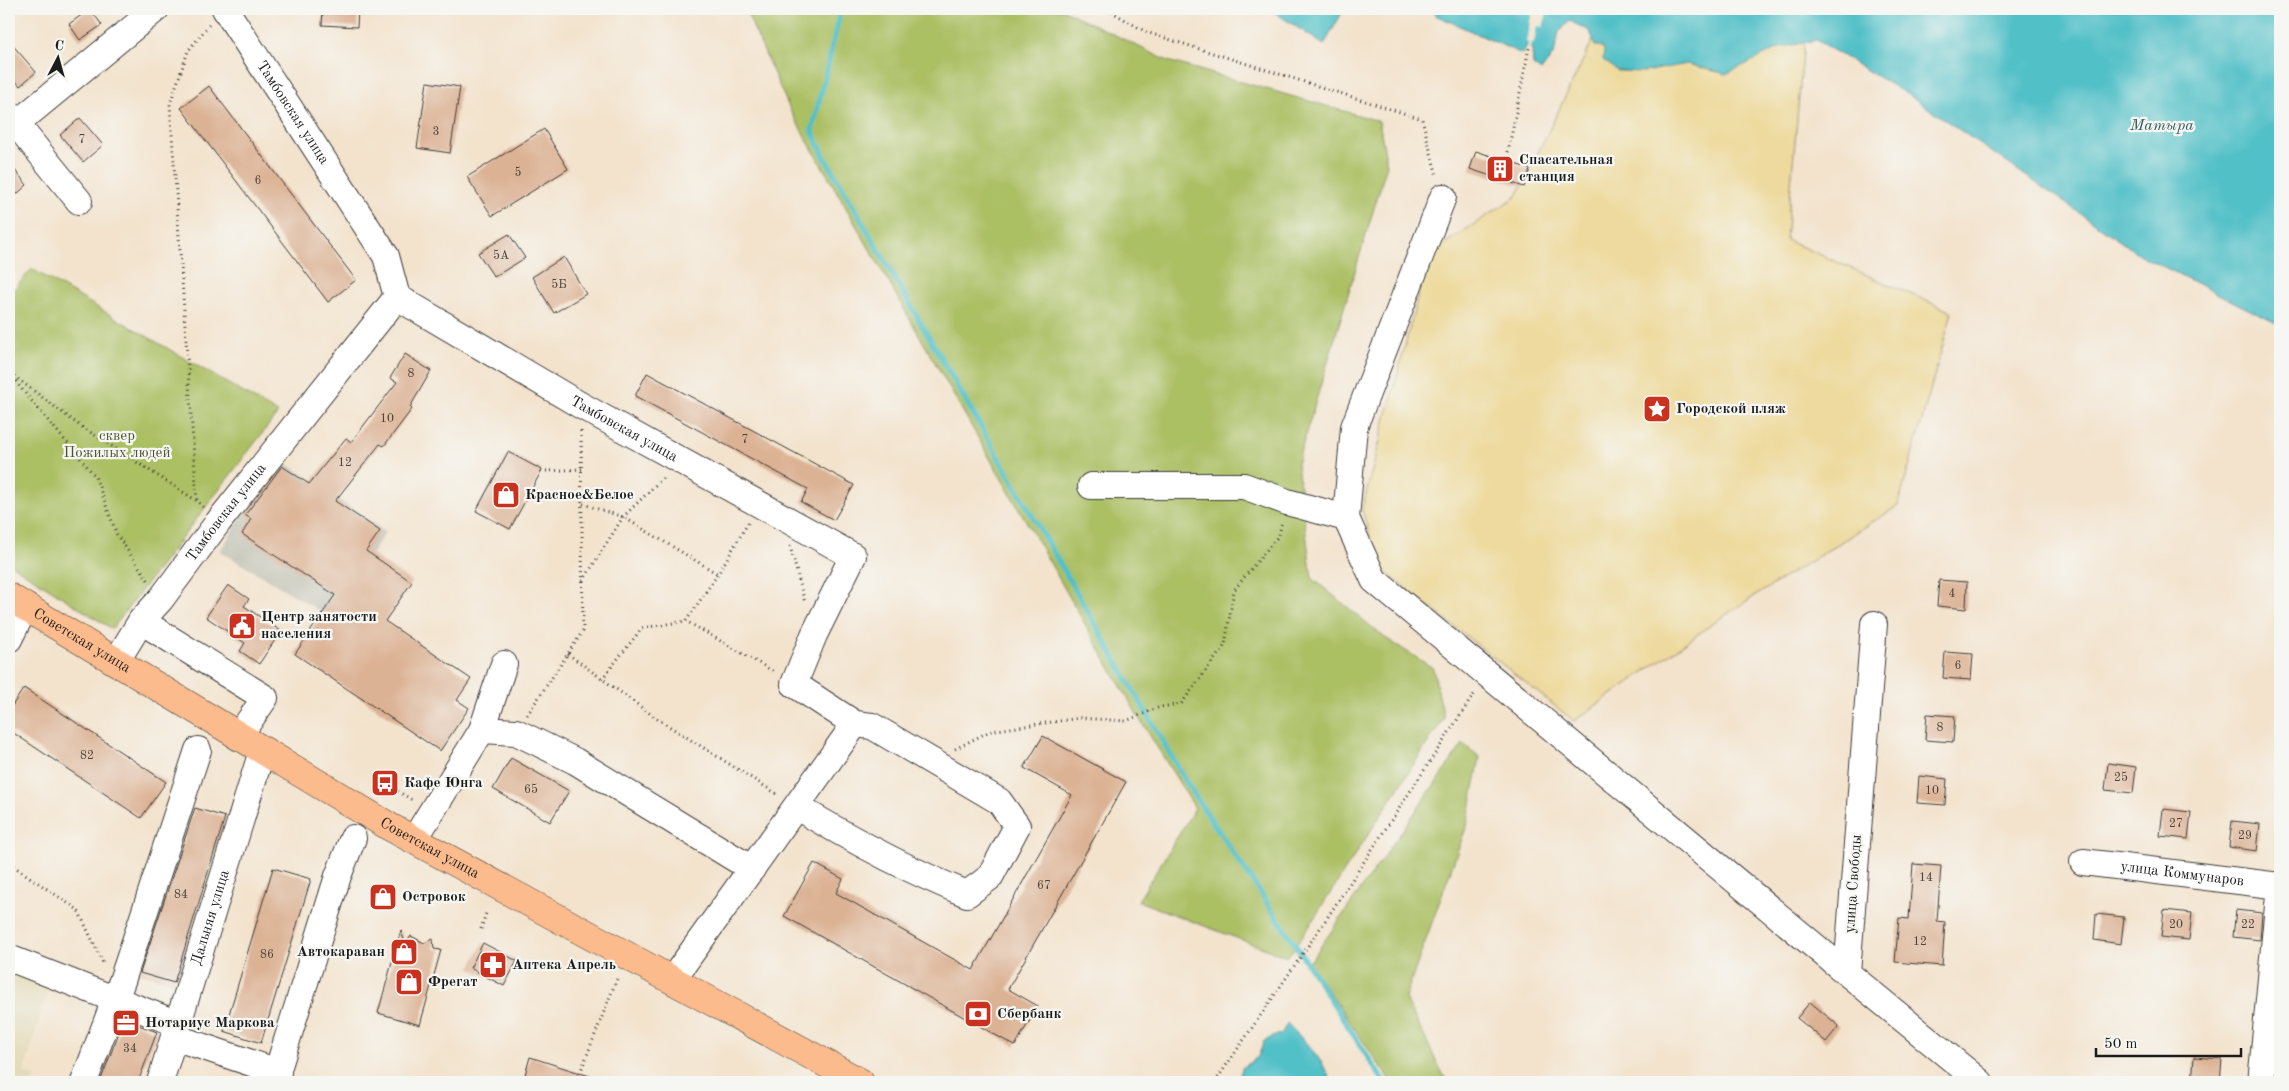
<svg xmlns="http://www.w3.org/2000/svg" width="2289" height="1091" font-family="'Old Standard TT',serif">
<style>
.built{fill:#e4dbba}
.industrial{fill:#c6c5b8}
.green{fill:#abbf63;stroke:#646e40}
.sand{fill:#eeda9e;stroke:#857b5d}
.water{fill:#51c0c7;stroke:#366e72}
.pier{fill:#f3e3cd}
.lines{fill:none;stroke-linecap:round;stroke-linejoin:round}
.stream{stroke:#51c0c7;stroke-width:5.5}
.building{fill:#dcb294}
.minor-casing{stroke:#3c3a37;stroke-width:28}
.major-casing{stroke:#3c3a37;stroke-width:29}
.path{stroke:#3c3a37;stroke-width:3;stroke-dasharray:1 4;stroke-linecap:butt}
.minor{stroke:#fff;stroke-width:26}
.major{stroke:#fbbb8d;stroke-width:28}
.labels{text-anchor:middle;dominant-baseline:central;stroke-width:4.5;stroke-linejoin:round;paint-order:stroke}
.number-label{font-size:12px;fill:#4c423a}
.street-label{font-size:15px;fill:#1c1c1c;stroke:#f6f6f2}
.poi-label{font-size:15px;font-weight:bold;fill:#1c1c1c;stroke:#f6f6f2;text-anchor:start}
.park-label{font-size:15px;fill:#4e5535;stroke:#f6f6f2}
.water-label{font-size:16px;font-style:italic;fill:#315e60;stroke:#f6f6f2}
</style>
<rect width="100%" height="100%" fill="#f6f6f2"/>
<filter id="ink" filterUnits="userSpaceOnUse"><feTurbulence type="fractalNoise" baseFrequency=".02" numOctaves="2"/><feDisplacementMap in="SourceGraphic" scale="10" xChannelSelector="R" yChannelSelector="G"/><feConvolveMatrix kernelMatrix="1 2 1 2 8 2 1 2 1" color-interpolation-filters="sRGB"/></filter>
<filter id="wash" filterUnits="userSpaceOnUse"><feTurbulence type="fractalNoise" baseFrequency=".0096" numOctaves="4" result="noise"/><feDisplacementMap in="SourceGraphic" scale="20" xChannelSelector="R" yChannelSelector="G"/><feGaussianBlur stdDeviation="1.12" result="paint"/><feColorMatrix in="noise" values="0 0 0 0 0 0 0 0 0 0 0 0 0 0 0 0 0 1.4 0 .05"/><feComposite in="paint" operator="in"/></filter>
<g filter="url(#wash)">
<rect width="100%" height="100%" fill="#f3e3cd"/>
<!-- built -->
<path class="built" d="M9 948 70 968 65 989 48 987 24 1073 36 1077 34 1082H9Z"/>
<!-- industrial -->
<path class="industrial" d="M279 458 385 532 332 618 220 551Z"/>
<!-- green -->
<path class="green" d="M745 9H1062L1168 61 1379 121 1387 165 1297 464 1312 578 1384 637 1433 668 1444 718 1296 946 1287 957 1138 901 1195 808 1139 718 791 112Z
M32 269 278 413 112 629 9 563V295Z
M1463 744 1480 757 1467 825 1405 998 1447 1082H1391L1309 963Z"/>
<!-- sand -->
<path class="sand" d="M1608 9H1807L1786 240 1952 312 1898 506 1725 615 1574 721 1379 567 1362 509 1429 254 1517 196Z"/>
<!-- water -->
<path class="water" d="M1265 9H1344L1324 45 1274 12Z
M1431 9H2280V325L2140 255 1915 99 1816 40 1779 48 1726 74 1687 64 1644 72 1618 71 1603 60 1604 49 1600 46H1595L1590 31 1570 21 1559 32 1554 54 1541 71 1533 65 1532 49 1526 46 1522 54 1435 15Z
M1287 1023C1304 1041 1323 1058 1331 1082H1238L1242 1068 1258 1057 1264 1041 1282 1033Z"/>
<!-- pier -->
<path class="pier" d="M1528 9H1548L1543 27 1537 26 1534 43H1531L1530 49 1528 48V42H1526L1532 12 1528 11Z"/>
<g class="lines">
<!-- stream -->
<path class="stream" d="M841 9 812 131 823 154 1191 790 1296 946 1384 1082"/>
</g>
<g id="blocks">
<!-- building -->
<path class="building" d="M90 9 102 25 80 40 69 24Z
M323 9H358L357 27 322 25Z
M9 41 36 72 20 86 9 73Z
M427 82 460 87 450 153 417 148Z
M209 86 356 280 328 302 181 108Z
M80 118 103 145 83 162 60 135Z
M544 129 568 169 492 216 467 177Z
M1476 151 1530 169 1524 187 1470 169Z
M9 163 27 185 9 201Z
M509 234 525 258 494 277 478 253Z
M564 257 586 294 554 313 532 277Z
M405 354 431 371 410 407 412 409 384 446 380 444 335 501 380 531 366 551 412 582 385 621 471 679 457 700 469 708 440 751 295 654 335 595 242 534 251 519 245 515 282 466 309 484 346 438 351 442 397 382 390 378Z
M647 373 854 485 834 520 801 502 808 489 635 396Z
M508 452 542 470 510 529 476 511Z
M1939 580 1967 582 1966 609 1937 606Z
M228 585 249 599 244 606 281 631 259 664 240 651 245 643 206 617Z
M1945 652 1973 654 1971 680 1943 678Z
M24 688 166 782 141 818 9 730V710Z
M1927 714 1955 716 1953 742 1925 740Z
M1043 736 1126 782 1008 989 1038 1006 1015 1046 784 916 814 863 843 879 836 893 973 970 1072 795 1024 768Z
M511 758 569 791 550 822 493 789Z
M2108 763 2136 767 2133 793 2105 790Z
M1919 776 1947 779 1945 805 1917 803Z
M195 808 225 817 174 983 140 973Z
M2163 809 2191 812 2188 839 2160 836Z
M2232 821 2260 824 2257 851 2229 847Z
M1913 864 1941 866 1937 921 1945 922 1942 966 1895 962 1899 918 1909 919Z
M273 868 311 879 261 1043 224 1031Z
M2164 910 2192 913 2189 940 2161 937Z
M2236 910 2262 913 2260 940 2233 937Z
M2096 914 2124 917 2121 944 2094 940Z
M401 930 405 944 411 936 424 943 433 939 434 949 441 950 420 1025 378 1013Z
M483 943 517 961 504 986 470 968Z
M1810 1002 1839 1026 1826 1042 1797 1018Z
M123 1022 132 1025 133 1023 157 1032 138 1082H100Z
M530 1057 599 1079 598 1082H523Z
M2194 1057 2222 1059 2220 1082H2192Z"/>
</g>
</g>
<g filter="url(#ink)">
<use href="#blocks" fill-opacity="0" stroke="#3c3a37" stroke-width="1"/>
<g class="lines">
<defs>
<g id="minor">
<path id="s1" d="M225 9 386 256 397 297 580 405 853 556 814 635 794 684 855 724 672 980"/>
<path d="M9 115 79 201"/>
<path d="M16 124 156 9"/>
<path d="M1443 197 1354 427 1346 518 1374 580 1847 973"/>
<path d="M1091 486H1244L1287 502 1346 518"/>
<path d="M141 621 265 698 238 737"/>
<path d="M1874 624 1847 973 1980 1082"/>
<path d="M9 639 25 607"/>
<path id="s2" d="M116 662 141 621 161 599 219 521 397 297"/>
<path d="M482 730 516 732 575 761 752 869"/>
<path d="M797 807C852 840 907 870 967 894L990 877 1017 826 999 801 872 726 855 724"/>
<path d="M414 840 482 730 504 664"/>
<path id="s3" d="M2083 862 2280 886"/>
<path d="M9 958 178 1024"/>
<path d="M174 1037 278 1072"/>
<path d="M84 1082 122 981 198 750"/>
<path id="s4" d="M160 1082 262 751"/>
<path d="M274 1082 338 876 353 838"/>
<path d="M2261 1082 2280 885"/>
</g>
<g id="major">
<path id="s5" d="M9 597 390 827 860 1082"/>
</g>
</defs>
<!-- minor casing -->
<use href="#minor" class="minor-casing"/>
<!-- major casing -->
<use href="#major" class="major-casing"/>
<!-- path -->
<path class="path" d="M1107 9 1146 32 1422 119 1437 176
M1507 157 1529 48
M10 373 79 425 197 501
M9 374 95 476 117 535 148 580
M546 471 582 469
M583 504 623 517 718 574
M203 507 197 501 170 104 188 51 209 25
M748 523 718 574 686 621 776 673
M790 546 805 603
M583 581 623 517 665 476
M568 654 656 718 777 794
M602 679 642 628 686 621
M527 715 583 631 581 430
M955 749 990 731 1080 718 1126 721 1160 707 1181 704 1225 645 1234 590 1279 535 1282 522
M385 783 412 800
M9 863 78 910 104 965
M481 929 486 913
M580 1073 618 976
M1215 1082 1323 924 1475 693"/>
<!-- minor -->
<use href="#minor" class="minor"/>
<!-- major -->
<use href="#major" class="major"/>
</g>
</g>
<!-- icons -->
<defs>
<symbol id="building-square" viewBox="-11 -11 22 22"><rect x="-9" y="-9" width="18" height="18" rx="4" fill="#c8321e" stroke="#f6f6f2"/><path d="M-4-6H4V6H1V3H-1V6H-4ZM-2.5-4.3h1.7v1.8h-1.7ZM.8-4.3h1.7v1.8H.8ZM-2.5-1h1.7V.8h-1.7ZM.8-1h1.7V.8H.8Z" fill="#fff"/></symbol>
<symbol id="sight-square" viewBox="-11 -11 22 22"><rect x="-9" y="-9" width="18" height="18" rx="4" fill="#c8321e" stroke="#f6f6f2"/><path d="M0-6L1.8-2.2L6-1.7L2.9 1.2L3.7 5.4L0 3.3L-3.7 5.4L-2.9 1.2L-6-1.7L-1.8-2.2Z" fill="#fff"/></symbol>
<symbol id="shop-square" viewBox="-11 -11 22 22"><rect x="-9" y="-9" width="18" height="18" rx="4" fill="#c8321e" stroke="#f6f6f2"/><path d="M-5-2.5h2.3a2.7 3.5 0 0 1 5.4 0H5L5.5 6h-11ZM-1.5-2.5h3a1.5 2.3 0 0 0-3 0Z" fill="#fff"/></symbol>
<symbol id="civic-square" viewBox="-11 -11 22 22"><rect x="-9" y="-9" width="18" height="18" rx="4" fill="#c8321e" stroke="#f6f6f2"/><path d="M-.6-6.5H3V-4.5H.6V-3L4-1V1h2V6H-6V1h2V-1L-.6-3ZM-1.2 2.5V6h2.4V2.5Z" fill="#fff"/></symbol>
<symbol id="bus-square" viewBox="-11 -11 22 22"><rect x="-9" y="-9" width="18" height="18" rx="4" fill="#c8321e" stroke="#f6f6f2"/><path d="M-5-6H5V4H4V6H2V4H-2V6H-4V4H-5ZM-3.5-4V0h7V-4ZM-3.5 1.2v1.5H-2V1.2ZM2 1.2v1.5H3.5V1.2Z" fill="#fff"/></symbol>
<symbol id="pharmacy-square" viewBox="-11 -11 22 22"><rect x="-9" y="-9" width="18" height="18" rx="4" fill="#c8321e" stroke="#f6f6f2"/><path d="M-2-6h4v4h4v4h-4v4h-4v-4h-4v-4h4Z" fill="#fff"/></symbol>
<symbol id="bank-square" viewBox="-11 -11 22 22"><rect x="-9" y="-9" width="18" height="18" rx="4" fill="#c8321e" stroke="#f6f6f2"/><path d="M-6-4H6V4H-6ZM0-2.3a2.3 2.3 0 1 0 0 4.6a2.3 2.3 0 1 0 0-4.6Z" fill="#fff"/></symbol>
<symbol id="office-square" viewBox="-11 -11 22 22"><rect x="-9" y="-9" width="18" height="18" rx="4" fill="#c8321e" stroke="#f6f6f2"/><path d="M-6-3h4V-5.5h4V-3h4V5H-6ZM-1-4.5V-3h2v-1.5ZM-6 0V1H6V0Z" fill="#fff"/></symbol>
</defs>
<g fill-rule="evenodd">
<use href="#building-square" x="1484" y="153" width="32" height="32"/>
<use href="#sight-square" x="1641" y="393" width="32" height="32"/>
<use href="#shop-square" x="490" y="479" width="32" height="32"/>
<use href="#civic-square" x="226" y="610" width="32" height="32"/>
<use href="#bus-square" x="369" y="767" width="32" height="32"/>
<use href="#shop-square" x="367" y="881" width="32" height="32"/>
<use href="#shop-square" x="388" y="936" width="32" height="32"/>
<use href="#pharmacy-square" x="477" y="949" width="32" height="32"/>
<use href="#shop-square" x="393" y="966" width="32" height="32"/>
<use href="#bank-square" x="962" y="998" width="32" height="32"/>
<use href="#office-square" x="110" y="1007" width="32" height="32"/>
</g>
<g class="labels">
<!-- number labels -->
<g class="number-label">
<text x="436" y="132">3</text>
<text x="82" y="140">7</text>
<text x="518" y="173">5</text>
<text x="258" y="181">6</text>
<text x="501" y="256">5А</text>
<text x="559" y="285">5Б</text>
<text x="411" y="374">8</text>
<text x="387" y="419">10</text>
<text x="745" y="440">7</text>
<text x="345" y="463">12</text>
<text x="1952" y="594">4</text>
<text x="1958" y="666">6</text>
<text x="1940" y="728">8</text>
<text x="87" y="756">82</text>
<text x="2121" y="778">25</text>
<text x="531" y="790">65</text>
<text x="1932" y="791">10</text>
<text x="2176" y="824">27</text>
<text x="2245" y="836">29</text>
<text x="1926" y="878">14</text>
<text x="1044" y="886">67</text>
<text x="181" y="895">84</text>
<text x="2176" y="925">20</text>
<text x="2248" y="925">22</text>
<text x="1920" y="942">12</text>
<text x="267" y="955">86</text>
<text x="130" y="1049">34</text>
</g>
<!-- street labels -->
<g class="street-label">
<text stroke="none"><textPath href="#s1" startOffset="124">Тамбовская улица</textPath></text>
<text stroke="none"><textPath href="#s1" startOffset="600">Тамбовская улица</textPath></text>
<text stroke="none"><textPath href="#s2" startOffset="186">Тамбовская улица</textPath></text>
<text stroke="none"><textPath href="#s5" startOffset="85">Советская улица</textPath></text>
<text stroke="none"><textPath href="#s5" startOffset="490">Советская улица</textPath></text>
<text stroke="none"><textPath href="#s3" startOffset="100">улица Коммунаров</textPath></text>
<text transform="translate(1854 884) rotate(-86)">улица Свободы</text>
<text stroke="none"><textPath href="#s4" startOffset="172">Дальняя улица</textPath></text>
</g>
<!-- poi labels -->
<g class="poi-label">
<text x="1519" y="160">Спасательная<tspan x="1519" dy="17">станция</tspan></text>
<text x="1676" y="409">Городской пляж</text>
<text x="525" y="495">Красное&amp;Белое</text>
<text x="261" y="617">Центр занятости<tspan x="261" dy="17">населения</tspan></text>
<text x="404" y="783">Кафе Юнга</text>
<text x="402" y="897">Островок</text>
<text x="385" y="952" text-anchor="end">Автокараван</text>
<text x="512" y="965">Аптека Апрель</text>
<text x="428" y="982">Фрегат</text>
<text x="997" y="1014">Сбербанк</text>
<text x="145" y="1023">Нотариус Маркова</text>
</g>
<!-- park labels -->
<g class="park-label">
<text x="117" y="436">сквер<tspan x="117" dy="17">Пожилых людей</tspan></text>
</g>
<!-- water labels -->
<g class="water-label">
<text x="2162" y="126">Матыра</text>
</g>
</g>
<!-- margin -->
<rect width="2289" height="1091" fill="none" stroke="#f6f6f2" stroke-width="30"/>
<!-- north arrow -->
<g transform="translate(58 58) rotate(6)" stroke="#f6f6f2" stroke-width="4" paint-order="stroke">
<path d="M0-4L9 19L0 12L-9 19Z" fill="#1c1c1c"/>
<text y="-8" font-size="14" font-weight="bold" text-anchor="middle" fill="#1c1c1c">С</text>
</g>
<!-- scale -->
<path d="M2096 1048v8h145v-8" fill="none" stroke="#1c1c1c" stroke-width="2.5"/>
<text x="2104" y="1048" font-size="15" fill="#1c1c1c" stroke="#f6f6f2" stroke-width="4" paint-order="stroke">50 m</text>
</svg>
